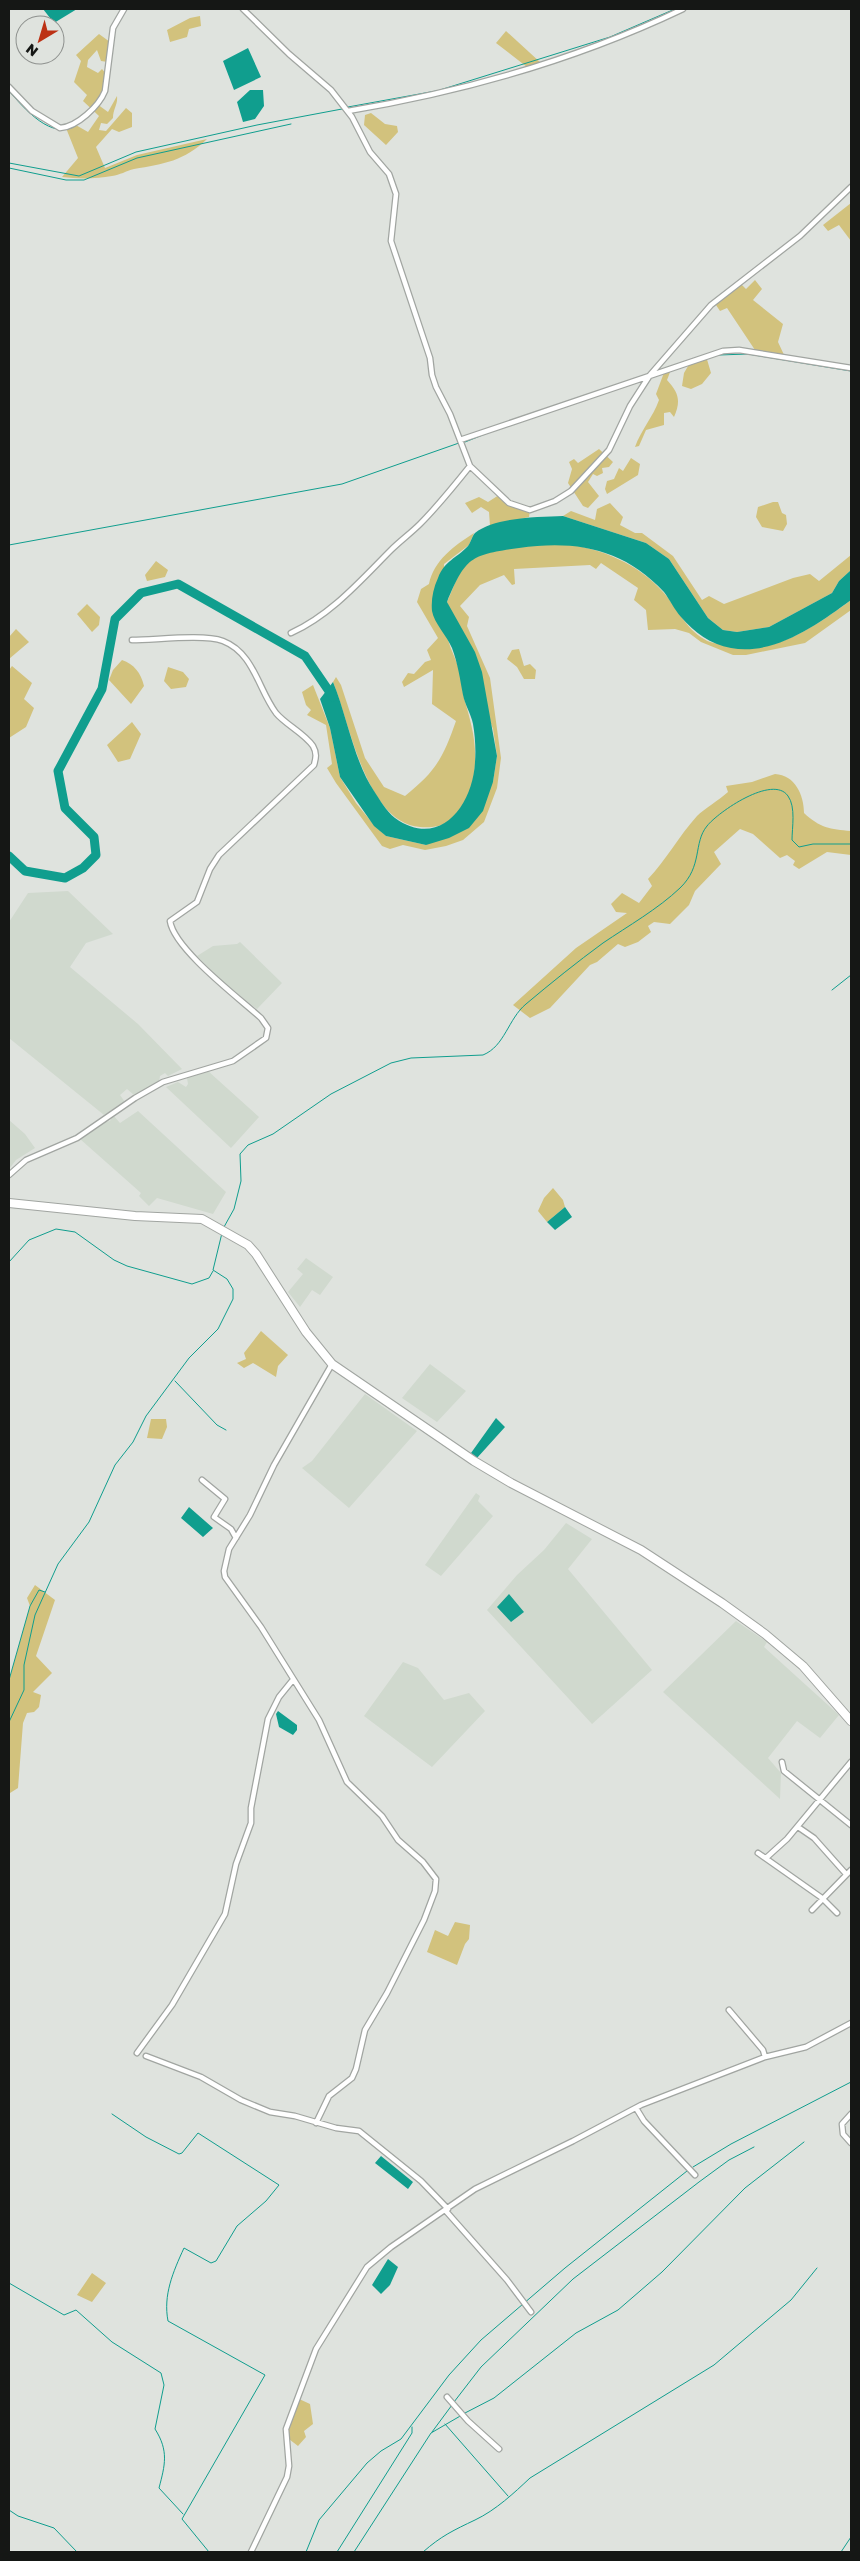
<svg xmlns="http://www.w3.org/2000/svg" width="860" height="2561" font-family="'Golos Text',sans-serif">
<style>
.built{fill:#d0d9ce}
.green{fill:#d2c27d}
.water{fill:#109e8e}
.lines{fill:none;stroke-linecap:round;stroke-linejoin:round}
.stream{stroke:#109e8e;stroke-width:1}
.river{stroke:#109e8e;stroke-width:9}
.street-casing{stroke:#a1a5a1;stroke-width:7}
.primary-casing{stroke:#a1a5a1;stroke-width:10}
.street{stroke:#fff;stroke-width:4.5}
.primary{stroke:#fff;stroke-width:8}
</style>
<rect width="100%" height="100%" fill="#dfe3de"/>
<!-- built -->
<path class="built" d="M68 891 113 934 86 943 70 967 138 1024 182 1069 168 1076 165 1073 160 1076 159 1082 134 1095 127 1089 120 1095 125 1102 104 1115 9 1038V922L28 893Z
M240 942 282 983 257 1009 222 981 197 956 213 946 237 944Z
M208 1071 259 1117 231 1148 166 1087 178 1082 186 1087 188 1084 187 1078Z
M138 1111 226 1192 213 1214 157 1198 149 1206 139 1196 141 1193 80 1139 100 1123 110 1121 113 1115 120 1123Z
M9 1120 25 1134 35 1148 16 1160 9 1169Z
M306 1258 333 1277 320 1295 312 1290 300 1307 288 1292 303 1274 297 1269Z
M430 1364 466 1391 437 1422 402 1398Z
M365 1394 417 1431 349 1508 302 1468 312 1461Z
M476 1493 480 1496 478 1501 493 1516 441 1576 425 1565Z
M566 1523 592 1539 568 1569 652 1670 592 1724 487 1610 517 1575 544 1550Z
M736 1621 767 1642 764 1647 839 1715 820 1738 797 1721 768 1758 781 1773 780 1799 663 1692Z
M403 1662 418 1668 444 1700 469 1693 485 1711 432 1767 364 1716Z"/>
<!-- green -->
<path class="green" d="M200 16 201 26 189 29 187 37 170 42 167 30 190 18Z
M506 31 541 63 527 67 496 43Z
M99 34 110 42 108 62 101 61 97 50 88 60 87 67 98 73 102 69 107 75 105 91 97 104 108 112 117 96C118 105 113 109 113 118L107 124 101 123 99 130 106 131 126 108 132 113V127L119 132 112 129 96 147 105 168 137 155 207 139C184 161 164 164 134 169 126 171 120 175 112 176 96 179 78 179 62 177L78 158 66 128 74 124 88 132 99 116 83 101 87 95 74 82 81 61 76 55Z
M371 113 385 124 397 126 398 132 386 145 364 125 365 115Z
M851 203V241L839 225 828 231 823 225Z
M755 280 762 289 753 300 783 324 778 342 785 357 757 353 727 308 720 311 714 302 741 284 746 289Z
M706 356 711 373 702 384 691 389 682 386 684 373 691 361Z
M672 367 667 380C679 393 681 401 674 417L670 412 664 413V425L646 430 639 446 635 447C641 430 653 417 659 400L656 394 665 370Z
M599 449 613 462 609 467 602 468 603 473 597 476 593 474 588 482 599 496 588 508 583 506 568 483 572 469 569 462 574 459 578 463Z
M631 458 640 464 638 475 607 494 605 489 607 481 614 479 619 468 623 471Z
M499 495 509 503 530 510 529 517 490 526 489 512 481 507 472 513 465 503 479 497 488 502Z
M773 502H778L782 513 786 515 787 524 783 531 762 527 756 517 758 507Z
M610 503 623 517 620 525 635 533H642L673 556 702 600 709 596 724 604 793 578 810 574 819 581 851 555V570L839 581 832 593 769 627 737 632 723 630 708 618 669 559 646 543 563 516 571 511 595 520 597 509Z
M474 533 469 545 444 564C445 587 443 618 448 640 451 651 457 661 460 672 462 680 462 690 464 698 470 719 476 738 475 761 475 784 467 807 449 821 441 827 429 828 420 827 366 823 350 723 333 682L336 677 341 685 365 758 384 787 405 796C436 771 443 758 456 721L432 704 433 670 404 687 402 682 408 673 414 674 425 662 431 660 427 650 438 638 417 602 421 589 429 584C434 560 454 546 474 533Z
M564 544C601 548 639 564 664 593 677 608 686 629 704 639 708 642 714 643 719 644 768 660 813 628 851 600V610L805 643 746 655H733L701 642 689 633 675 629 648 630 646 610 634 600 638 588 601 563 596 569 590 565 514 569 515 584 512 585 504 575 480 585 460 606 469 617 467 626 490 678 501 758 497 788 484 822 463 840 446 846 425 850 403 845 390 849 382 846 336 783 327 768 332 764 326 725 307 715 311 710 306 705 302 692 313 685 330 728 340 777 356 803 374 825 386 836 426 845 493 782 497 756 493 729 447 602C453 589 457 575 466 564 481 547 541 545 564 544Z
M156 561 168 570 165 577 147 581 145 575Z
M87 604 100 617 99 625 92 632 77 614Z
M16 629 29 642 9 659V637Z
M519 649 524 666 530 664 536 670 535 679H524L517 667 507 659 512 650Z
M122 660C134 664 141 673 144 686L131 704 109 680 113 670Z
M12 666 32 683 24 699 34 708 26 727 9 738V670Z
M168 667 183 672 189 679 186 687 171 689 164 681Z
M132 722 141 734 130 759 118 762 107 745Z
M775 774C795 775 804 795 804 813 820 828 830 829 851 831V855L827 852 799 869 793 865 795 861 787 855 780 858 753 834 740 829 714 852 721 864 695 891 689 905 670 924 654 922 648 926 651 932 638 942 625 947 618 944 597 962 590 965 550 1008 530 1018 513 1005 576 948 627 913 616 912 611 904 622 893 639 903 652 886 648 879C666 860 679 836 697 816 704 809 719 800 728 792L726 786 752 782Z
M553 1188 563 1200 565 1207 547 1222 538 1211 544 1198Z
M261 1331 288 1355 278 1366 276 1377 253 1363 244 1368 237 1363 246 1359 244 1353Z
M151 1419H166L167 1427 162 1439 147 1438Z
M35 1585 55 1600 36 1656 52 1673 33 1692 41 1695 39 1707 34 1712 27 1713 23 1723 18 1788 10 1793 9 1799V1680L30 1606 27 1598Z
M455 1922 470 1925 469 1939 465 1944 457 1965 427 1952 435 1930 448 1936Z
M92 2273 106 2283 92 2302 77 2295Z
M297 2398 310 2404 313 2424 304 2431 306 2437 298 2446 285 2436Z"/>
<!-- water -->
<path class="water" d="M43 9H77L54 23Z
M248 48 261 77 234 90 223 61Z
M250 90H263L264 106 255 119 243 122 237 102Z
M563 516 646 543 669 559 708 618 723 630 737 632 769 627 832 593 839 581 851 570V600C818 624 775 656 731 648 710 644 695 633 681 617 674 609 670 600 664 592 623 548 575 540 519 548 470 555 466 557 447 602L475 652 482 672 497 756 493 782 483 811 469 828 449 838 426 845 386 836 374 826 340 777 330 728 320 699 333 682C347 716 354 761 374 791 380 800 386 811 395 818 440 850 473 805 475 762 476 750 475 735 473 724 471 714 465 705 463 695 460 679 458 664 452 648 447 636 434 623 432 611 431 600 433 589 438 578 445 560 456 559 468 546 471 542 472 536 475 533 495 517 539 517 563 516Z
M565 1207 572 1217 555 1230 547 1222Z
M496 1418 505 1427 477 1458 471 1453Z
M189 1507 213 1528 203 1537 181 1518Z
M509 1594 524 1612 511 1622 497 1607Z
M278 1711 297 1725V1730L293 1735 279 1727 276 1714Z
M381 2156 413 2182 408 2189 375 2163Z
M388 2259 398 2267 390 2285 381 2294 372 2285Z"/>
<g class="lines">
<!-- stream -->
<path class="stream" d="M281 49 291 58
M440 90 610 37 675 9
M9 91C24 108 52 142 77 125
M348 107 436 91
M9 163 79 176 136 152 257 125 342 109
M9 168 66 180H84L137 158 291 124
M719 355 748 354 851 371
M465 442 495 430
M9 545 342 484 459 443
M832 990 851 975
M224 1227 234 1209 241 1181 240 1154 248 1145 273 1134 331 1094 391 1063 411 1058 483 1055C505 1046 508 1019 526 1004 551 983 577 962 603 943 628 926 658 909 680 888 703 866 693 843 707 826 718 812 773 774 788 796 796 807 792 828 792 840L799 847 813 844H851
M9 1262 29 1240 56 1229 75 1232 114 1260 127 1266 192 1284 209 1278 213 1271
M175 1381 217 1425 226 1430
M9 1680 30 1606 39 1590 45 1592
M9 1722 24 1690V1665L35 1615 58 1564 89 1522 115 1465 133 1442 146 1416 189 1358 218 1329 233 1299V1289L227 1279 213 1270 222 1233
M9 1742V1756
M112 2114 146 2137 179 2154 182 2153 198 2133 279 2185 266 2201 237 2226 216 2261 211 2263 184 2248C173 2272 163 2295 168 2321L265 2375 182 2519 209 2552
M693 2167 731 2144 851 2082
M9 2283 64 2315 76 2310 112 2342 161 2373 164 2385 155 2429C169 2451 165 2465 159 2488L183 2514
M454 2402 481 2367 573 2279 699 2182 729 2160 754 2147
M465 2413 494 2398 576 2333 618 2310 662 2272 745 2188 804 2142
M445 2424 508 2496
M432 2432 452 2405
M9 2510 18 2516 54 2528 77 2552
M306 2552 319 2520 367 2463 381 2451 401 2439 449 2375 481 2340 565 2268 687 2171
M337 2552 412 2433V2427
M354 2552 431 2433 462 2415
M423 2552C441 2536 454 2530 475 2520 496 2510 514 2493 530 2478L714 2365 791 2300 817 2268
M841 2552 851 2537"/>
<!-- river -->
<path class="river" d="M9 856 25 871 65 878 83 868 96 855 94 837 65 808 58 771 102 689 115 619 141 593 178 584 305 656 333 697"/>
<defs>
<path id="street" d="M243 9 289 54 331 90 352 117 370 152 389 174 396 194 391 241 430 358 432 375 436 387 450 414 470 466 509 503 530 510 555 501 571 491 609 450 630 406 650 375 711 305 800 236 851 187
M9 87 32 111 60 128C77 127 99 106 105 91L113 28 124 9
M348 111C462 92 578 59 683 9
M460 440 723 351 739 350 851 368
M291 633C331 615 361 580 391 550 400 541 411 533 420 524 438 506 454 486 470 466
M9 1175 26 1160 77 1138 135 1098 163 1082 233 1061 266 1038 268 1028 261 1018C239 998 174 949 170 921L197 902 210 869 219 855 314 765C316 758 317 753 313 746 304 733 286 725 276 713 258 689 254 653 223 641 203 634 156 640 132 640
M202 1480 225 1499 214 1517 231 1529 236 1538
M782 1762 784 1771 851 1825
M798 1827 814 1838 846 1874
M758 1853 822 1898 837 1913
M766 1858 787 1839 851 1762
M812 1910 851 1870
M729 2010 763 2050 765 2057
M137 2053 172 2005 225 1914 236 1864 251 1823V1808L268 1719 279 1697 292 1681
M146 2056 201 2077 241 2100 270 2112 295 2116 336 2128 359 2131 421 2181 448 2209
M636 2108 644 2121 695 2175
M851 2114 842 2124 843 2134 851 2143
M316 2123 329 2096 352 2078 356 2069 365 2030 387 1993 424 1920 435 1891 436 1879 423 1862 398 1840 382 1816 347 1782 319 1720 261 1627 225 1577 224 1571 229 1549 250 1515 274 1465 332 1364
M445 2210 507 2280 531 2312
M447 2397 468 2421 499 2449
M251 2552 287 2477 289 2466 286 2429 316 2349 367 2267 391 2247 475 2189 573 2141 641 2105 765 2057 806 2047 851 2023"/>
<path id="primary" d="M9 1203 135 1216 202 1219 248 1245 256 1254 306 1332 332 1364 474 1461 511 1483 641 1550 722 1603 765 1634 803 1666 851 1721"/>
</defs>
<!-- street casing -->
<use href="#street" class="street-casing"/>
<!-- primary casing -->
<use href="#primary" class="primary-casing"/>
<!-- street -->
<use href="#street" class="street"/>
<!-- primary -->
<use href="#primary" class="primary"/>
</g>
<!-- border -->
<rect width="860" height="2561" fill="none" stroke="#151715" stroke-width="20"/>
<!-- north arrow -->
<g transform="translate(40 40) rotate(218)"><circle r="24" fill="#dfe3de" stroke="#8e918e"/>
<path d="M0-4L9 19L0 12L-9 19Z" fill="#bc3114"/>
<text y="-8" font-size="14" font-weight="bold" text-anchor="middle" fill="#151715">N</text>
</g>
</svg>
